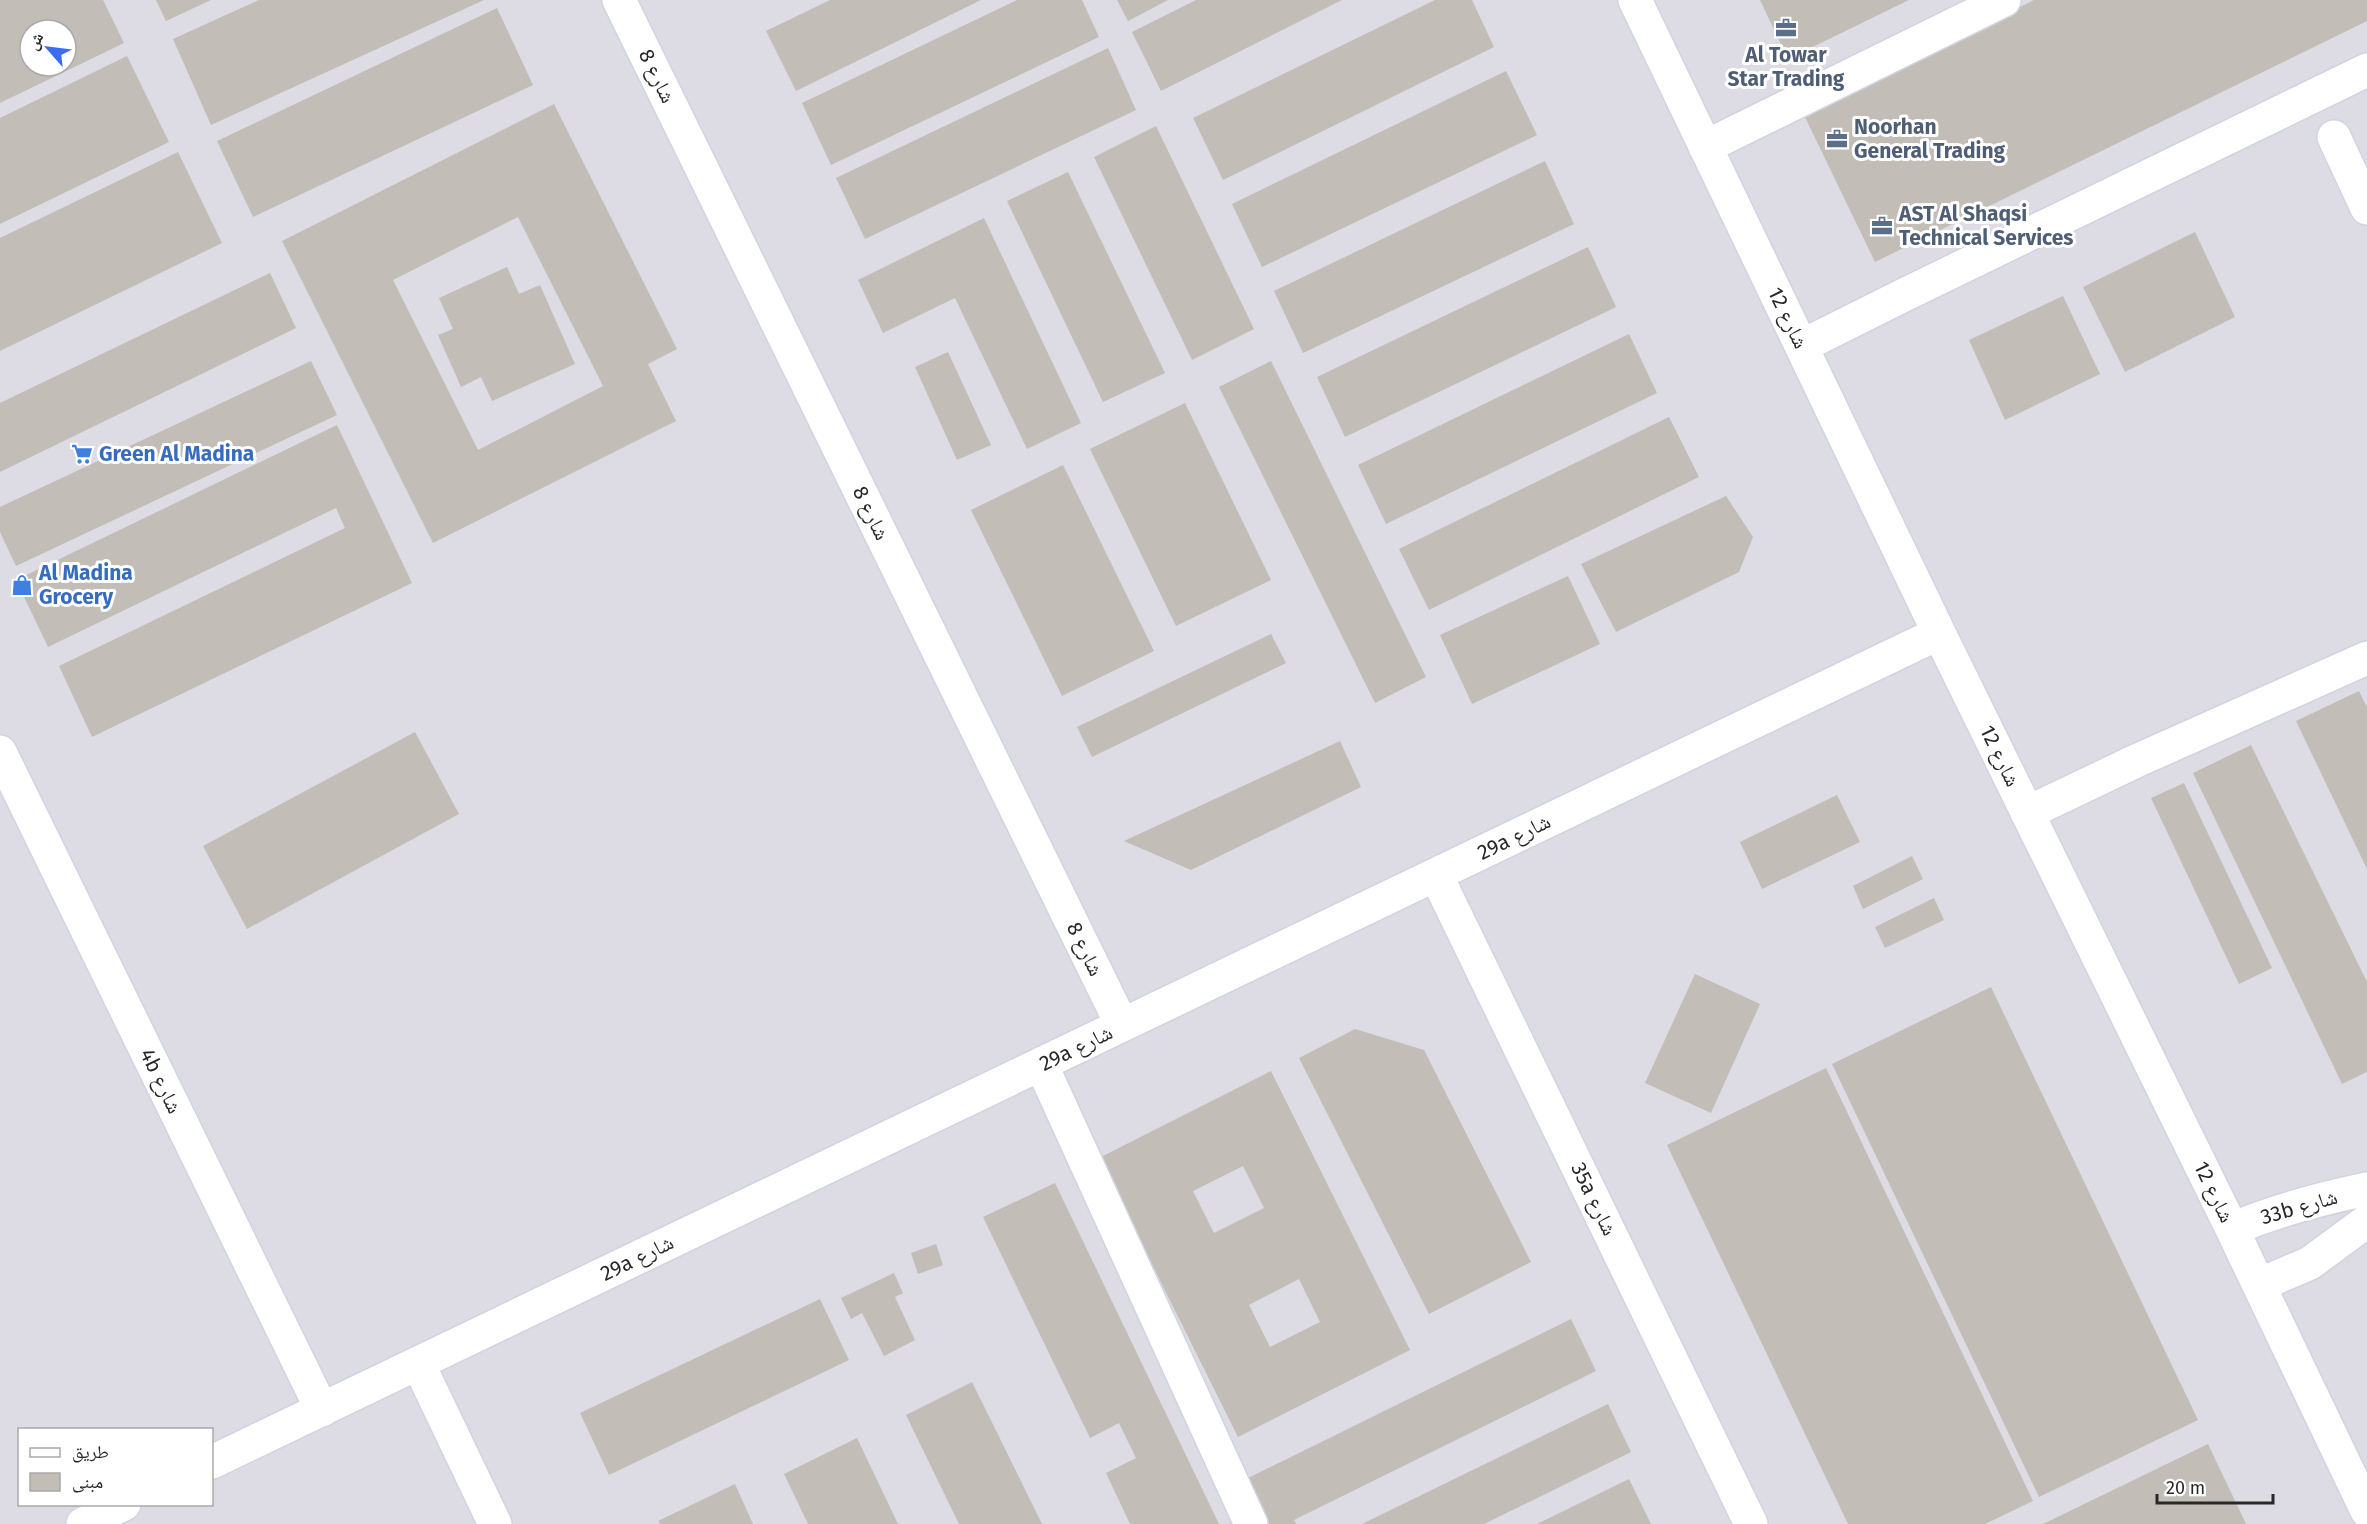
<svg xmlns="http://www.w3.org/2000/svg" width="2367" height="1524" font-family="'Fira Sans','Noto Naskh Arabic',sans-serif">
<style>
.industrial{fill:#dddbe3;fill-rule:evenodd}
.building{fill:#c2bdb6;fill-rule:evenodd}
.lines{fill:none;stroke-linecap:round;stroke-linejoin:round}
.minor-casing{stroke:#d0d4e1;stroke-width:36}
.minor{stroke:#fff;stroke-width:33}
.labels{text-anchor:middle;dominant-baseline:central;stroke-width:6;stroke-linejoin:round;paint-order:stroke}
.service-label{font-size:21px;font-weight:bold;fill:#4e5e75;stroke:#fff;text-anchor:start}
.street-label{font-size:21px;fill:#282828;stroke:#fff}
.shop-label{font-size:21px;font-weight:bold;fill:#366cbe;stroke:#fff;text-anchor:start}
</style>
<rect width="100%" height="100%" fill="#eae2da"/>
<!-- industrial -->
<path class="industrial" d="M0 0H2367V1524H0ZM30 30H66V66H30ZM20 1430H212V1504H20Z"/>
<!-- building -->
<path class="building" d="M0 0H103L124 43 0 103ZM30 30H66V66H30Z
M156 0H211L166 21Z
M259 0H484L211 125 173 39Z
M830 0H981L796 91 766 31Z
M1017 0H1082L1099 37 831 165 802 103Z
M1117 0H1168L1128 21Z
M1196 0H1342L1161 91 1132 32Z
M1435 0H1472L1494 47 1223 180 1193 118Z
M1760 0H1909L1788 59Z
M2034 0H2367V21L1875 262 1803 113Z
M497 8 533 85 253 217 217 141Z
M1108 48 1136 110 865 239 836 178Z
M127 56 169 142 0 224V118Z
M1506 71 1537 135 1262 267 1232 204Z
M554 104 677 349 648 364 676 421 433 543 282 241ZM518 217 603 386 478 450 393 280Z
M1156 126 1254 329 1192 360 1094 157Z
M178 152 222 243 0 351V238Z
M1545 161 1574 224 1303 353 1274 291Z
M1068 172 1165 373 1103 402 1007 201Z
M984 218 1081 423 1027 449 955 298 883 333 858 280Z
M2195 232 2235 317 2125 372 2083 287Z
M1588 247 1616 307 1345 437 1317 377Z
M507 267 519 294 540 285 575 364 492 401 481 377 461 387 438 335 453 329 439 298Z
M270 273 296 328 0 472V403Z
M2063 296 2100 374 2005 420 1969 340Z
M1629 334 1657 393 1386 524 1358 465Z
M948 352 991 445 957 460 915 367Z
M311 361 337 415 16 566 0 532V507Z
M1271 361 1426 677 1375 703 1219 387Z
M1185 403 1271 580 1176 626 1090 449Z
M1669 417 1699 477 1429 610 1399 549Z
M337 425 412 583 92 737 59 666 345 528 336 508 48 647 16 580Z
M1063 465 1154 651 1062 696 971 510Z
M1726 496 1753 537 1739 572 1616 632 1581 564Z
M1568 576 1600 644 1472 704 1440 635Z
M1271 634 1286 663 1092 757 1077 727Z
M2359 691 2367 707V869L2296 721Z
M415 732 459 814 247 929 203 846Z
M1340 741 1361 787 1191 870 1124 841Z
M2251 745 2367 982V1072L2342 1084 2193 773Z
M2184 783 2272 968 2239 984 2151 798Z
M1837 795 1860 842 1762 889 1740 842Z
M1912 856 1923 879 1863 909 1853 886Z
M1934 898 1944 920 1885 948 1875 927Z
M1695 974 1760 1004 1711 1113 1645 1083Z
M1991 987 2198 1420 2039 1497 1832 1064Z
M1355 1029 1424 1050 1531 1262 1429 1314 1299 1058Z
M1826 1068 2033 1501 1985 1524H1848L1667 1145Z
M1271 1071 1410 1350 1238 1437 1099 1158ZM1243 1166 1264 1208 1214 1233 1193 1191ZM1299 1279 1320 1322 1270 1347 1249 1305Z
M1055 1183 1219 1524H1130L1106 1473 1136 1458 1119 1423 1090 1438 983 1217Z
M936 1244 943 1265 918 1274 911 1253Z
M894 1273 903 1293 895 1297 915 1340 884 1356 862 1313 851 1319 841 1298Z
M820 1299 849 1360 609 1475 580 1413Z
M1571 1319 1596 1371 1294 1520 1296 1524H1265L1244 1480Z
M972 1382 1042 1524H959L906 1415Z
M1608 1404 1631 1452 1484 1524H1362Z
M857 1438 898 1524H808L784 1474Z
M2208 1444 2246 1524H2043Z
M1629 1479 1651 1524H1537Z
M735 1484 753 1524H660L658 1521Z"/>
<g class="lines">
<defs>
<path id="minor" d="M619 0 1122 1025
M1635 0 1939 633 2232 1229 2367 1511
M2334 137 2367 208
M1705 147 2004 0
M1802 346 1906 294 2367 70
M0 752 322 1410
M2027 813 2136 761 2367 658
M1436 875 1751 1524
M1041 1064 1251 1524
M2232 1229C2277 1210 2319 1199 2367 1189
M2259 1285 2310 1263 2367 1221
M418 1363 495 1524
M212 1462 1939 633
M83 1524 124 1504"/>
</defs>
<!-- minor casing -->
<use href="#minor" class="minor-casing"/>
<!-- minor -->
<use href="#minor" class="minor"/>
</g>
<!-- icons -->
<defs>
<symbol id="office-bare" viewBox="-9 -9 18 18"><path d="M-6-3h4V-5.5h4V-3h4V5H-6ZM-1-4.5V-3h2v-1.5ZM-6 0V1H6V0Z" fill="#5c6f8a" stroke="#fff" stroke-width="2.5" paint-order="stroke"/></symbol>
<symbol id="supermarket-bare" viewBox="-9 -9 18 18"><path d="M-6-5.5h2.5l.6 2H6L4.5 2H-2.5L-4.4-4H-6ZM-1.5 3.2a1.3 1.3 0 1 0 .1 0ZM3 3.2a1.3 1.3 0 1 0 .1 0Z" fill="#3f7fe0" stroke="#fff" stroke-width="2.5" paint-order="stroke"/></symbol>
<symbol id="shop-bare" viewBox="-9 -9 18 18"><path d="M-5-2.5h2.3a2.7 3.5 0 0 1 5.4 0H5L5.5 6h-11ZM-1.5-2.5h3a1.5 2.3 0 0 0-3 0Z" fill="#3f7fe0" stroke="#fff" stroke-width="2.5" paint-order="stroke"/></symbol>
</defs>
<g fill-rule="evenodd">
<use href="#office-bare" x="1771" y="13" width="30" height="30"/>
<use href="#office-bare" x="1822" y="124" width="30" height="30"/>
<use href="#office-bare" x="1867" y="211" width="30" height="30"/>
<use href="#supermarket-bare" x="67" y="439" width="30" height="30"/>
<use href="#shop-bare" x="7" y="570" width="30" height="30"/>
</g>
<g class="labels">
<!-- service labels -->
<g class="service-label">
<text x="1786" y="55" text-anchor="middle">Al Towar<tspan x="1786" dy="24">Star Trading</tspan></text>
<text x="1854" y="127">Noorhan<tspan x="1854" dy="24">General Trading</tspan></text>
<text x="1899" y="214">AST Al Shaqsi<tspan x="1899" dy="24">Technical Services</tspan></text>
</g>
<!-- street labels -->
<g class="street-label">
<text transform="translate(657 76) rotate(64)">شارع 8</text>
<text transform="translate(1788 318) rotate(64)">شارع 12</text>
<text transform="translate(871 513) rotate(64)">شارع 8</text>
<text transform="translate(2000 756) rotate(64)">شارع 12</text>
<text transform="translate(1514 837) rotate(-26)">29a شارع</text>
<text transform="translate(1085 949) rotate(64)">شارع 8</text>
<text transform="translate(1076 1048) rotate(-26)">29a شارع</text>
<text transform="translate(161 1081) rotate(64)">4b شارع</text>
<text transform="translate(2214 1192) rotate(64)">شارع 12</text>
<text transform="translate(1594 1199) rotate(64)">35a شارع</text>
<text transform="translate(2299 1207) rotate(-16)">33b شارع</text>
<text transform="translate(637 1258) rotate(-26)">29a شارع</text>
</g>
<!-- shop labels -->
<g class="shop-label">
<text x="99" y="454">Green Al Madina</text>
<text x="39" y="573">Al Madina<tspan x="39" dy="24">Grocery</tspan></text>
</g>
</g>
<!-- legend -->
<rect x="18" y="1428" width="195" height="78" fill="#ffffff" stroke="#a9a9a9" stroke-width="1.5"/>
<rect x="30" y="1448" width="30" height="9" fill="#ffffff" stroke="#a9a9a9" stroke-width="1.5"/>
<text x="72" y="1458" font-size="18" fill="#282828">طريق</text>
<rect x="30" y="1473" width="30" height="18" fill="#c2bdb6" stroke="#a9a9a9" stroke-width="1.5"/>
<text x="72" y="1488" font-size="18" fill="#282828">مبنى</text>
<!-- north arrow -->
<g transform="translate(48 48) rotate(298)"><circle r="28" fill="#ffffff" stroke="#a9a9a9" stroke-width="1.5"/>
<path d="M0-4.5L10 22L0 15L-10 22Z" fill="#3d6cf4"/>
<text y="-9" font-size="16" font-weight="bold" text-anchor="middle" fill="#282828">ش</text>
</g>
<!-- scale -->
<path d="M2157 1494v9h116v-9" fill="none" stroke="#282828" stroke-width="3"/>
<text x="2166" y="1494" font-size="18" fill="#282828" stroke="#ffffff" stroke-width="4.5" paint-order="stroke">20 m</text>
</svg>
